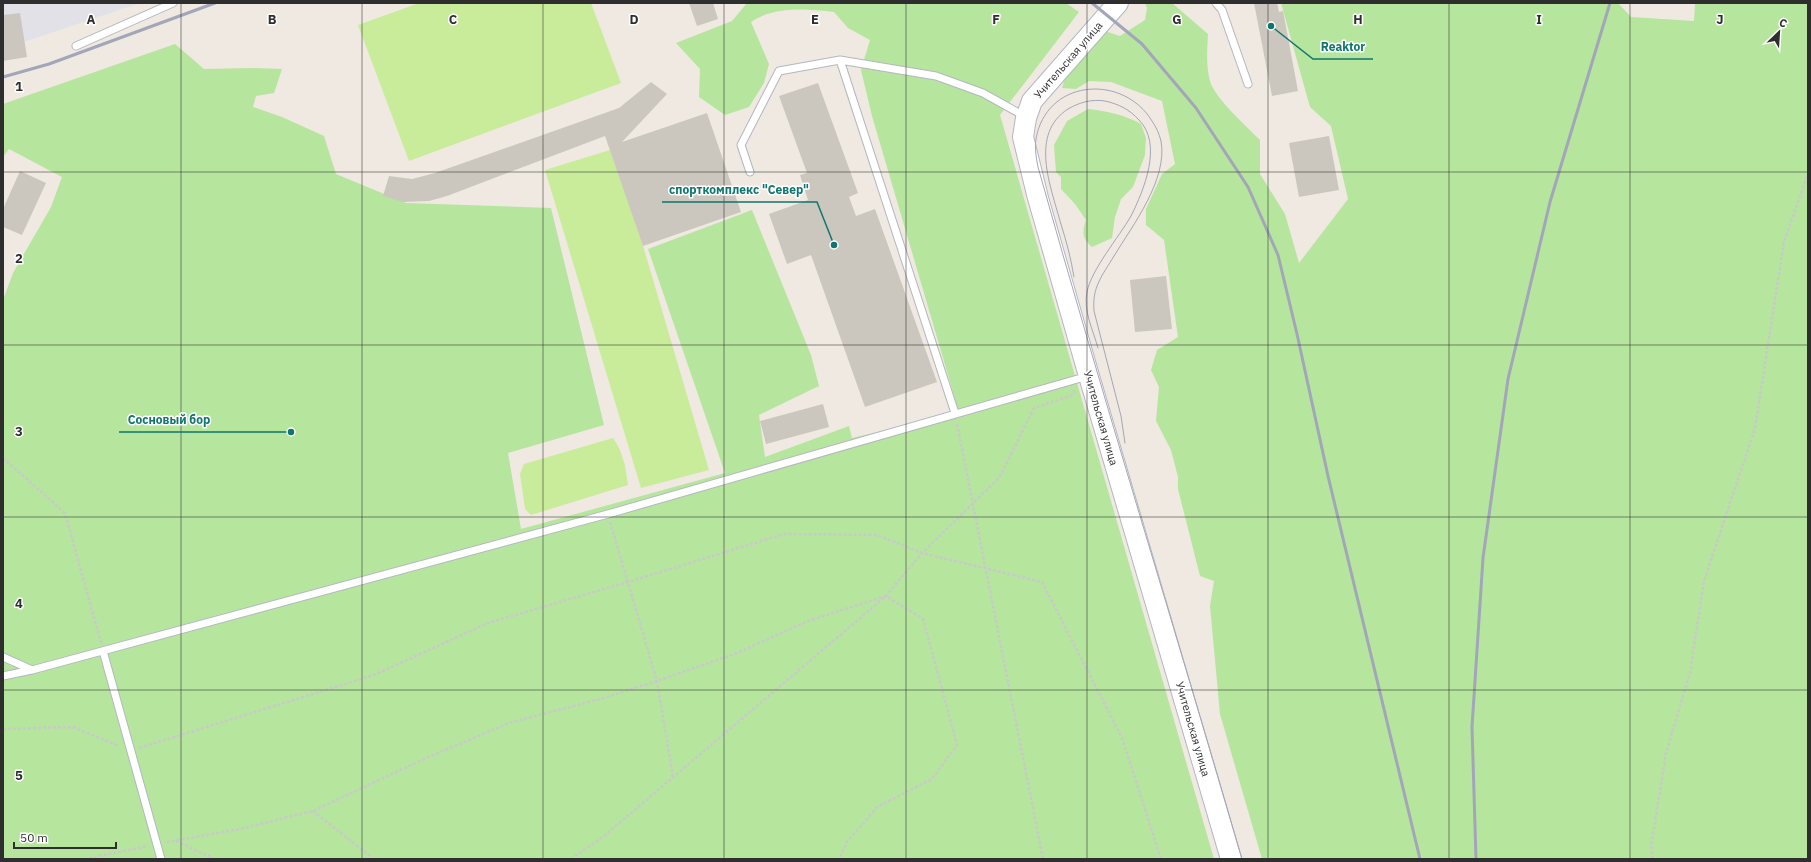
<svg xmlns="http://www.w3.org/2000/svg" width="1811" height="862" font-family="'IBM Plex Sans',sans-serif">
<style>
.industrial{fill:#e3e1e8}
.green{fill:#b6e59e}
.pitch{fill:#c9ec9a}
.building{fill:#cbc7bf}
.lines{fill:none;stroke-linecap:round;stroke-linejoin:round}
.lane-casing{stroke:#b4b7c1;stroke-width:9}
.secondary-casing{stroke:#b4b7c1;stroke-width:22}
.path{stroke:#c9c9c9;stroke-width:2.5;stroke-dasharray:3 2;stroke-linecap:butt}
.lane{stroke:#fff;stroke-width:7}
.secondary{stroke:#fff;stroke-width:20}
.tram{stroke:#a3a6b8;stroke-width:1}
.rail{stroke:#a3a6b8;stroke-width:3}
.grid{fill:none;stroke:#2e2e2e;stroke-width:1;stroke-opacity:0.55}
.labels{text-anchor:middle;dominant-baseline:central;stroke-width:3;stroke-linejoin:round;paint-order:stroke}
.street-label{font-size:11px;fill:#2e2e2e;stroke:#fff}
.grid-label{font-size:13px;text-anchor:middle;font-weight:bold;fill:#2e2e2e;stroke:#fff;stroke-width:3;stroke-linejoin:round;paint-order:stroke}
.leader{fill:none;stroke:#0f766e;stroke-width:1.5}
.callout-dot{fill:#0f766e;stroke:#fff;stroke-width:1.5}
.callout-label{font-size:12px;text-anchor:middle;font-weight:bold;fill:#0f766e;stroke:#fff;stroke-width:3;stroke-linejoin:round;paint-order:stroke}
</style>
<rect width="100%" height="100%" fill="#efe9e1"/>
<!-- industrial -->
<path class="industrial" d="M3 3H140L3 49Z"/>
<!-- green -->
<path class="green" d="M747 3H1066L1079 12 1000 115 1214 859H3V300L13 273 51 207 62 177 9 149 3 157V104L175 44 204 69 251 68 282 69 274 93 256 96 253 107 282 117 324 136 336 174 406 203 551 208 604 425 508 453 521 529 725 473 648 249 752 210 811 355 819 386 759 415 765 457 849 426 852 438 948 415 958 409 872 116 861 70 870 40 848 28 834 12C806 9 775 6 751 22L769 64 764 83 749 107 725 115 699 97 700 69 676 43 732 21Z
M1145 3H1172L1208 34C1207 50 1206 66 1210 81 1214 97 1247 127 1260 140V174L1285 214 1299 263 1348 199 1331 126 1310 107 1281 3H1618L1631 17 1694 21 1695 3H1808V859H1262L1220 714 1210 606 1214 581 1200 576 1178 489V477L1171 450 1156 421 1159 387 1151 370 1157 350 1178 337 1164 240 1146 225V209L1162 174 1175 164 1162 101 1111 82 1089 81 1076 89 1062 88 1067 72 1105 31 1120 36 1145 20 1147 8Z
M1088 109C1107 111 1125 115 1141 124L1146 138 1145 155 1133 187 1121 199 1115 217 1112 238 1092 247C1082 238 1082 232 1086 220L1075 204 1061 189V177L1056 172 1054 145 1067 121Z"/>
<!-- pitch -->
<path class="pitch" d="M419 3H591L621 83 409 161 358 25Z
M610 150 639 232 709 470 641 488 545 170Z
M613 438C623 452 626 468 628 485L531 515 525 509 520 474 524 464Z"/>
<!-- building -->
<path class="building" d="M689 3H713L718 19 697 26Z
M1254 3H1277L1279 12 1283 11 1298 91 1272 96Z
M20 13 27 57 3 61V15Z
M651 82 667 94 622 142 707 113 741 212 643 246 605 136 447 196 429 201 403 202 383 196 389 176 412 179 435 173 619 108Z
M818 83 858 193 849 197 856 216 875 209 937 382 865 407 811 255 787 264 769 214 808 200 800 175 807 173 779 96Z
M1329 136 1339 190 1299 197 1289 143Z
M20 171 46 183 22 235 3 227V209Z
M1166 276 1172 329 1135 332 1130 280Z
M823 404 829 427 766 444 760 421Z"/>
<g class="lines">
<defs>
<path id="lane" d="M1216 3 1222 10 1248 84
M76 46 173 3
M840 60 955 413
M750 172 741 145 779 71 840 60 936 76 983 93 1026 117
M103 651 161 859
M3 657 32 670 608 514 1088 376
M3 676 32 670"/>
<path id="secondary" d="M1118 3 1032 101 1026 118 1023 137 1038 198 1089 376 1231 859"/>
</defs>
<!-- lane casing -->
<use href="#lane" class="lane-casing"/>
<!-- secondary casing -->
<use href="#secondary" class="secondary-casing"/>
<!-- path -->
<path class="path" d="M957 424 1043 859
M3 458 65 513 101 643
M610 522 657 681 673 777
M3 729 73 727 119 746
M139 748 374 675 488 623 628 582 784 534 877 535 922 553 1042 582 1122 738 1161 859
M313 811 374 859
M176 841 215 859
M167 842 240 829 313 811 424 759 509 723 600 699 657 681 737 653 808 621 886 596 923 619 957 745 932 779 877 807 847 842 839 859
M84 859 148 846
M571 859 604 836 886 596 922 553 999 478 1034 408 1073 395 1075 390
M1653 859 1651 847 1666 753 1690 673 1704 581 1755 428 1784 242 1808 174"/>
<!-- lane -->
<use href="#lane" class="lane"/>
<!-- secondary -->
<use href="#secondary" class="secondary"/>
<!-- tram -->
<path class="tram" d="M1074 277C1071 258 1066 240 1060 221 1051 187 1029 134 1068 109 1080 102 1092 99 1105 101 1119 104 1130 110 1139 120 1163 144 1144 190 1131 216 1119 237 1091 270 1087 292 1083 310 1093 330 1098 348
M1125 443 1121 416 1094 311C1092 287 1102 276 1114 256 1133 225 1168 179 1161 141 1159 133 1156 127 1152 121 1124 75 1051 78 1037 134 1034 145 1036 157 1038 167 1103 399 1175 628 1242 859"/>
<!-- rail -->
<path class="rail" d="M1092 3 1142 44 1196 108 1248 187 1278 255 1297 334 1328 476 1420 859
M3 77 49 64 215 3
M1476 859 1472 727 1483 558 1508 379 1550 202 1610 3"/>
</g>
<!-- grid -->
<path class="grid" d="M181 3V859M362 3V859M543 3V859M724 3V859M906 3V859M1087 3V859M1268 3V859M1449 3V859M1630 3V859M3 172H1808M3 345H1808M3 517H1808M3 690H1808"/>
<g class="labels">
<!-- street labels -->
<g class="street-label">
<text transform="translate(1068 60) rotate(-49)">Учительская улица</text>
<text transform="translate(1101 418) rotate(74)">Учительская улица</text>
<text transform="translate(1193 729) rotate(74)">Учительская улица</text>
</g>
</g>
<g class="grid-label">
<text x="91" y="24">A</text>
<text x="272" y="24">B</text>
<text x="453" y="24">C</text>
<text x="634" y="24">D</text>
<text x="815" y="24">E</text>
<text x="996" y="24">F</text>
<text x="1177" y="24">G</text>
<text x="1358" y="24">H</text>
<text x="1539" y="24">I</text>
<text x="1720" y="24">J</text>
<text x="19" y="91">1</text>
<text x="19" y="263">2</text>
<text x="19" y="436">3</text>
<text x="19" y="608">4</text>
<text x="19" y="780">5</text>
</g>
<!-- callouts -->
<path class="leader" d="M1271 26L1313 59H1373M834 245L817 202H662M291 432L218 432H119"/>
<g class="callout-dot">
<circle cx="1271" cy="26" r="4"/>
<circle cx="834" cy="245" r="4"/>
<circle cx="291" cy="432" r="4"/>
</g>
<g class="callout-label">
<text x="1343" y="51">Reaktor</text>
<text x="739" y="194">спорткомплекс "Север"</text>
<text x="169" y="424">Сосновый бор</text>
</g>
<!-- border -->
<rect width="1811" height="862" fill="none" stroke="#2e2e2e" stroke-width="8"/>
<!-- north arrow -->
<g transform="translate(1779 32) rotate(25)" stroke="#ffffff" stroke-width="3" paint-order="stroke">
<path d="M0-3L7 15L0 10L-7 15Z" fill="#2e2e2e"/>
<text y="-6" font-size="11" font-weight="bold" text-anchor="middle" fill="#2e2e2e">С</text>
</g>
<!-- scale -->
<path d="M14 842v6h102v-6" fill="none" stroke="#2e2e2e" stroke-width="2"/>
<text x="20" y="842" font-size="12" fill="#2e2e2e" stroke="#ffffff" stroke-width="3" paint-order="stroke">50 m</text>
</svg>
